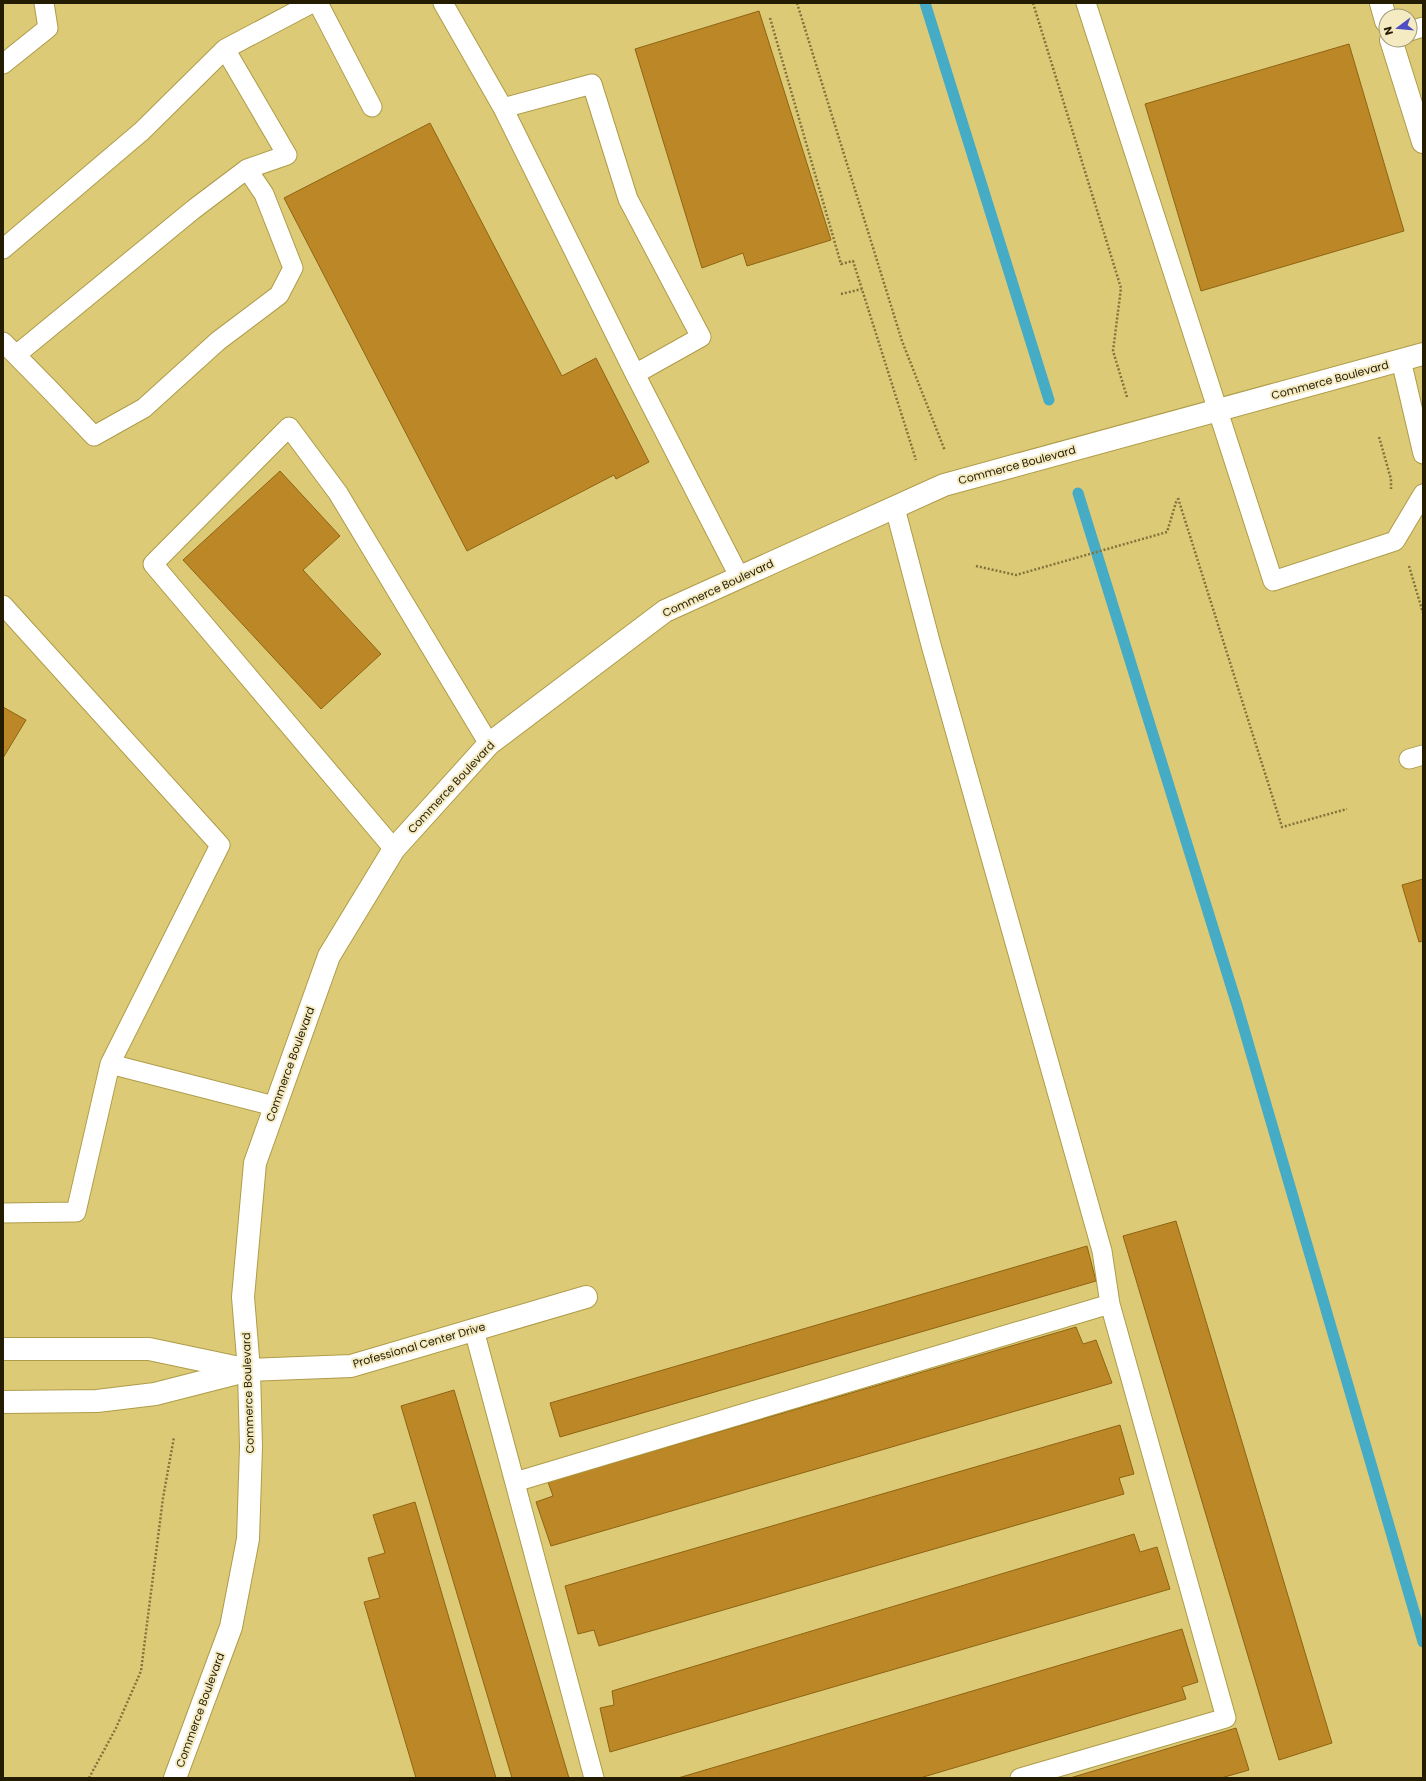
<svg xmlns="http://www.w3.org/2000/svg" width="1426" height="1781" font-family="Poppins,sans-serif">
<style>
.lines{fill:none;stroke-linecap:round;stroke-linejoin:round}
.stream{stroke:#46acc5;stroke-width:11}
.building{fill:#bc8726;stroke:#8f6412}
.service-casing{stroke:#ae9c49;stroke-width:21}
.minor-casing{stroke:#ae9c49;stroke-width:24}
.tertiary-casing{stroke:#ae9c49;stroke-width:24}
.path{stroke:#80733b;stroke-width:2.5;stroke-dasharray:2 2;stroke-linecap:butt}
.service{stroke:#fff;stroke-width:19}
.minor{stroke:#fff;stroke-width:22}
.tertiary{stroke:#fff;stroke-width:22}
.labels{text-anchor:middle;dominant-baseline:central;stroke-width:4;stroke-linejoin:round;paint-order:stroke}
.street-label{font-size:11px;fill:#241c00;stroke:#f4ebc3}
</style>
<rect width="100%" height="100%" fill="#ddca77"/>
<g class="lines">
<!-- stream -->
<path class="stream" d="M925 3 1049 400
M1078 493 1237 1005 1423 1642"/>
</g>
<!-- building -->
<path class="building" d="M759 11 831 240 747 266 743 253 702 268 635 49Z
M1349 44 1404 231 1201 291 1145 104Z
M430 123 562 376 596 358 649 462 616 479 614 475 467 551 284 198Z
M280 471 340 536 303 570 381 654 321 709 183 560Z
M3 707 26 720 3 758Z
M1423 879V941L1419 942 1402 885Z
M1176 1221 1332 1743 1279 1760 1123 1236Z
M1087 1246 1096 1281 560 1437 550 1403Z
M1076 1327 1083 1344 1096 1340 1112 1383 551 1546 536 1502 553 1496 548 1482Z
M454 1390 569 1778H512L401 1406Z
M1120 1425 1134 1474 1119 1478 1124 1494 599 1646 594 1630 578 1634 565 1586Z
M415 1502 496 1778H416L364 1602 380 1598 368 1558 385 1553 373 1515Z
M1134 1534 1140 1552 1157 1547 1170 1589 610 1752 600 1708 614 1705 612 1691Z
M1182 1629 1198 1682 1182 1687 1186 1699 920 1778H678Z
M1236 1728 1249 1770 1221 1778H1070Z"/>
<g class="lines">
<defs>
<path id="service" d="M318 3 372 107
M443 3 503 108
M1086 3 1273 581 1395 541 1423 494
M1410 31 1423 27
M3 64 48 28 44 3
M247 169 287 155 225 49 312 3
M3 249 142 131 225 49
M3 342C34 373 64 404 94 436L144 408 218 341 279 295 293 268 264 194 247 169 194 209 16 355
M1401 360 1423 454
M635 374 701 337 628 199 592 84 503 108 635 374 740 578
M895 508 931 645 1102 1251 1110 1304
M3 605 220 845 110 1064
M1409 759 1423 755
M394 849 153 564 289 427 338 493 489 744
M3 1213 76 1212 110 1064 274 1106
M474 1330 594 1778
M515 1482 1110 1304 1226 1718 1020 1778"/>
<path id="minor" d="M1381 3 1386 21
M1391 40 1423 142
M3 1349H149L244 1369
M3 1402 97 1401 155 1394 249 1370 351 1366 586 1297"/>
<path id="tertiary" d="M175 1778 231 1627 248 1539 251 1447 249 1370 243 1297 255 1163 329 956 394 849 489 744 665 611 944 485 1423 354"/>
</defs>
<!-- service casing -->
<use href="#service" class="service-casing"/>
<!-- minor casing -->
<use href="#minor" class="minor-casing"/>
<!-- tertiary casing -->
<use href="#tertiary" class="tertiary-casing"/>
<!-- path -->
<path class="path" d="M797 3 902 341 945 451
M1033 3 1121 288 1113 351 1127 397
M770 18 841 264 853 261 916 460
M841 294 862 289
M1379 437 1391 479V489
M1178 498 1282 827 1347 809
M976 566 1016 575 1167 532 1177 499
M1409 566 1423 613
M89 1778 116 1728 141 1671 163 1498 174 1437"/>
<!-- service -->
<use href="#service" class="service"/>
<!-- minor -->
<use href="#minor" class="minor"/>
<!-- tertiary -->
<use href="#tertiary" class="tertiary"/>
</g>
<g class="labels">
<!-- street labels -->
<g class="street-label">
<text transform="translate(1330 380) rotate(-15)">Commerce Boulevard</text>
<text transform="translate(1017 465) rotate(-15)">Commerce Boulevard</text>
<text transform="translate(718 588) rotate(-25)">Commerce Boulevard</text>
<text transform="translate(451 787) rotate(-47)">Commerce Boulevard</text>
<text transform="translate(290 1064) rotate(-70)">Commerce Boulevard</text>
<text transform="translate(419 1345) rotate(-16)">Professional Center Drive</text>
<text transform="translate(248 1393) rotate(-92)">Commerce Boulevard</text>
<text transform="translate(200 1710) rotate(-70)">Commerce Boulevard</text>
</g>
</g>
<!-- border -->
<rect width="1426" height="1781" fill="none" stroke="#241c00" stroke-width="8"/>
<!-- north arrow -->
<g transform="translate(1398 28) rotate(254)"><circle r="19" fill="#f4ebc3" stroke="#a19875"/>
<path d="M0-3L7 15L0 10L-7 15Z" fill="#4d4ec4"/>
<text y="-6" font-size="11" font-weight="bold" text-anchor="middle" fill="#241c00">N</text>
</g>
</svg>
